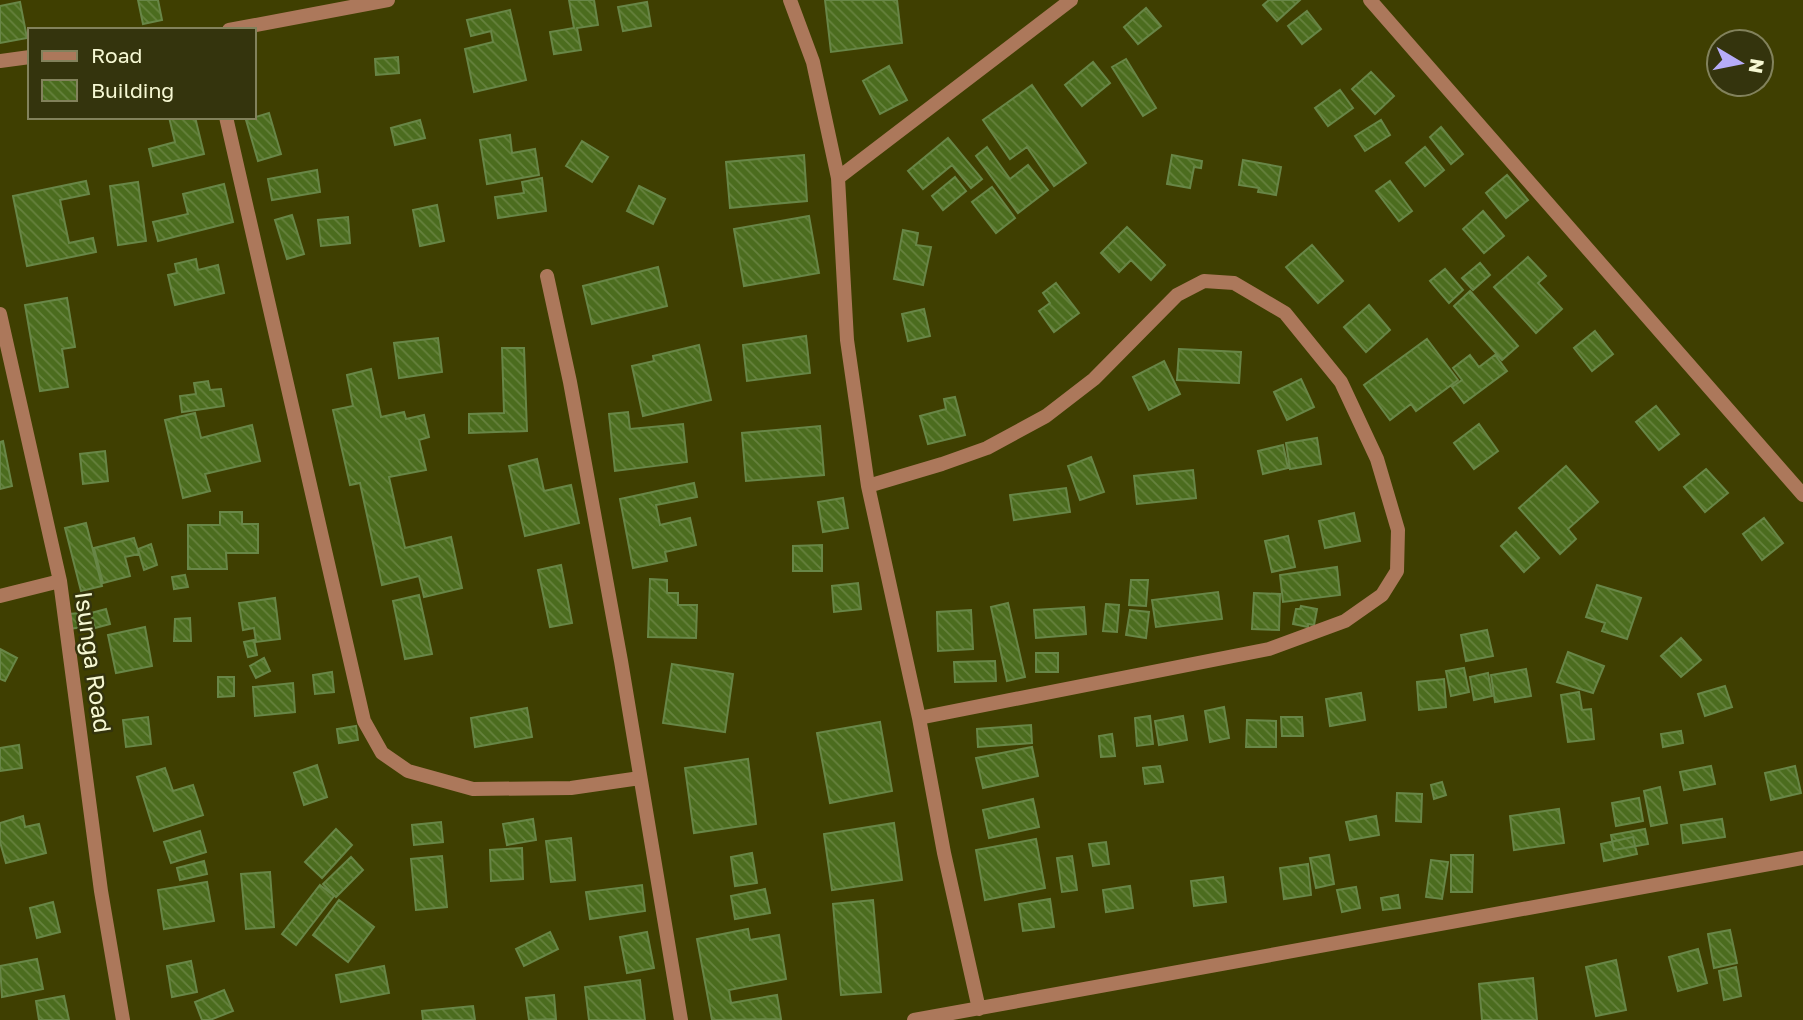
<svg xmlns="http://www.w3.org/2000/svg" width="1803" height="1020" font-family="'Golos Text',sans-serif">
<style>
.building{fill:url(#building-back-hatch);stroke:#688647;stroke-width:2}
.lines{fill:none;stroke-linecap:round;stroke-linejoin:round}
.minor{stroke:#ac785b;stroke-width:14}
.labels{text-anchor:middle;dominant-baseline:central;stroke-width:5;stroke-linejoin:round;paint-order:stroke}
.street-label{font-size:24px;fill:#f6f8d3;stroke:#34340d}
</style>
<defs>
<pattern id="building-back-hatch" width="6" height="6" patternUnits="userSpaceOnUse" patternTransform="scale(1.75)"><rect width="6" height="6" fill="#4b6c1e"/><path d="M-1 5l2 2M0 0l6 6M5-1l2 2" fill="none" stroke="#66823e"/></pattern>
</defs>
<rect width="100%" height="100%" fill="#3f3f01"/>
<!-- building -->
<path class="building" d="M138 0H158L162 20 143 24Z
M569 0H594L598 25 577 28 581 50 554 54 550 32 574 28Z
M825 0H897L902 43 831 52Z
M1269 0H1300L1277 21 1263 5Z
M20 2 27 38 0 43V6Z
M647 2 651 26 623 31 618 7Z
M1146 8 1161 26 1138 44 1124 27Z
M510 10 526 80 474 92 465 49 493 42 491 31 471 36 467 20Z
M1307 11 1321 29 1302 44 1288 26Z
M398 57 399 73 376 75 375 59Z
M1126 59 1156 108 1143 116 1112 67Z
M1093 62 1110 83 1082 106 1065 85Z
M889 66 907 100 880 114 863 81Z
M1371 72 1394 96 1375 114 1352 89Z
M1032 85 1086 163 1054 186 1027 147 1010 159 983 120Z
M1340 90 1353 108 1328 126 1315 108Z
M269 113 281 154 258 161 246 120Z
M169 117H195L204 154 153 166 149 149 175 142Z
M420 120 425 138 395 145 391 128Z
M1381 120 1390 135 1365 151 1355 136Z
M1441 127 1463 154 1451 164 1430 137Z
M510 135 512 153 535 149 539 175 487 184 480 140Z
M948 138 982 179 971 188 952 165 923 189 908 171Z
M582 141 608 157 592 182 566 166Z
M987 147 1010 179 1028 165 1048 190 1018 213 976 156Z
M1425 147 1444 170 1425 186 1406 163Z
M804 155 807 201 730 208 726 162Z
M1172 155 1202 161 1201 168 1194 167 1190 188 1167 184Z
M1243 160 1281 167 1276 195 1258 192 1259 188 1239 185Z
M317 170 320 192 272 200 268 179Z
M1507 175 1528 200 1506 218 1486 193Z
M955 177 966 191 943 210 932 196Z
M542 178 546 211 498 218 495 197 524 193 522 182Z
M86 181 89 194 60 200 69 243 93 238 96 252 27 266 13 196Z
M1390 181 1412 211 1399 221 1376 191Z
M138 182 146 241 118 245 110 186Z
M224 184 233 222 158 241 153 222 188 214 183 194Z
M639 186 665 199 653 224 627 211Z
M992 187 1015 218 996 233 972 202Z
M437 205 444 241 420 246 413 210Z
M1483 211 1504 236 1484 253 1463 229Z
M292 215 304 254 287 259 275 220Z
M809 216 819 273 744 286 734 229Z
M348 217 350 243 321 246 318 220Z
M1127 227 1165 265 1151 280 1131 260 1119 272 1101 253Z
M903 230 918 233 916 245 931 247 923 285 894 279Z
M1312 245 1343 281 1318 303 1286 267Z
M1528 257 1546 276 1538 283 1562 309 1536 333 1494 287Z
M196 259 198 270 218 265 224 293 175 305 168 275 177 273 175 264Z
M1480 263 1490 275 1473 290 1462 278Z
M658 267 667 306 592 324 583 286Z
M1445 269 1463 290 1449 303 1430 281Z
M1056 283 1079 313 1054 332 1039 311 1050 303 1043 293Z
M1470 291 1518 346 1502 360 1454 306Z
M67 298 75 347 62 349 68 387 40 391 25 305Z
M1369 305 1390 330 1366 352 1344 327Z
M924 309 930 336 908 341 902 314Z
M1595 331 1613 354 1592 371 1574 348Z
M806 336 810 373 747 381 743 345Z
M438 338 442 372 399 378 394 343Z
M1427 339 1458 380 1416 411 1411 404 1390 420 1364 385Z
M699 345 711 400 643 416 632 366 654 361 653 356Z
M502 348H524L527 431 469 433V414L504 413Z
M1179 349 1241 352 1239 383 1177 380Z
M1470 355 1479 367 1495 355 1507 371 1464 403 1452 387 1462 380 1453 368Z
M1164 361 1180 394 1149 410 1133 377Z
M371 369 381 417 404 412 406 419 424 415 429 437 419 440 426 470 389 477 405 548 451 537 462 588 424 597 419 576 382 585 360 483 350 485 333 410 353 406 347 375Z
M1301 379 1314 407 1287 420 1274 392Z
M208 381 210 390 221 389 224 406 182 412 180 396 196 394 194 383Z
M955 397 965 435 928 444 920 416 946 409 944 399Z
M1656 406 1679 434 1659 450 1636 422Z
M628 412 630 429 683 424 687 462 615 471 609 414Z
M195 413 201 438 252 425 260 461 205 474 210 491 183 498 165 420Z
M1479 424 1498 451 1474 469 1454 443Z
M820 426 824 475 746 481 742 433Z
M1317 438 1321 464 1290 469 1286 443Z
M3 441 12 486 0 489V442Z
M1283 445 1288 468 1263 474 1258 451Z
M105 451 108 481 83 484 80 454Z
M1091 457 1104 492 1080 500 1068 466Z
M537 459 544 491 571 485 579 523 525 536 509 466Z
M1566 466 1598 502 1568 529 1576 539 1560 554 1519 508Z
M1706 469 1728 493 1705 512 1684 487Z
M1193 470 1196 498 1137 504 1134 476Z
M694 483 697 497 656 505 660 525 690 518 696 545 665 552 667 561 633 568 620 499Z
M1066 488 1070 512 1014 520 1010 495Z
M843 498 848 528 823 532 818 502Z
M220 512H242V524H258V553H226L227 569H188V525H220Z
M1354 513 1360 541 1325 548 1319 521Z
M1764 518 1783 543 1762 560 1743 534Z
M86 523 102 586 81 591 65 528Z
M1516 532 1539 558 1524 572 1501 546Z
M1288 536 1295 567 1272 572 1265 541Z
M134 538 139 554 125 557 130 576 103 583 94 548Z
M151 544 157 565 144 570 138 549Z
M822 545V571H793V546Z
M561 565 572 623 550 627 538 570Z
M1337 567 1340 595 1283 602 1280 575Z
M185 575 188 587 174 589 172 577Z
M650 579 667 580V593H678V605H697L696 638 648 637Z
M1131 580H1148L1146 606 1129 605Z
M858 583 861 609 834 612 832 586Z
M1597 585 1641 598 1627 639 1602 631 1605 623 1586 617Z
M1218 592 1222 619 1156 627 1152 600Z
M1254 593 1280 594 1279 630 1252 629Z
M419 595 432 654 405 659 393 601Z
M275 598 280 639 256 642 254 628 243 630 239 603Z
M1008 603 1025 677 1007 681 991 607Z
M1106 604 1119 605 1117 632 1103 631Z
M1301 606 1317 609 1314 625 1308 624V627L1293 624 1296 609H1300Z
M1084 607 1086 634 1036 638 1034 610Z
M106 609 110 624 95 628 91 613Z
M971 610 973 649 938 651 937 612Z
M1130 610 1149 612 1146 638 1126 635Z
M81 613 83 627 69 629 68 614Z
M190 618 191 641H174L175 619Z
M145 627 152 666 116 673 108 635Z
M1487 630 1493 656 1466 661 1461 635Z
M1681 638 1701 660 1681 677 1661 656Z
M254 640 257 655 248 657 244 642Z
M0 649 17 658 5 681 0 679Z
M1568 652 1604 666 1593 693 1557 682Z
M1036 653H1058V672H1036Z
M264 658 270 671 256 678 250 666Z
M995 661 996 681 955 682 954 662Z
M672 664 733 674 725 732 663 723Z
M1464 668 1469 692 1451 696 1446 671Z
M1526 669 1531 696 1495 702 1491 675Z
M332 672 334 692 315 694 313 675Z
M1488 673 1492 696 1474 700 1470 677Z
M218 677H234V696L218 697Z
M1444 679 1446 707 1419 710 1417 682Z
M293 683 295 712 255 716 253 687Z
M1725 686 1732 707 1705 716 1698 694Z
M1579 692 1582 710 1591 709 1594 739 1568 742 1561 695Z
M1361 693 1365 720 1330 726 1326 699Z
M1224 707 1229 738 1210 742 1205 711Z
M527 708 532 737 475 747 471 718Z
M1150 716 1153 744 1137 746 1135 718Z
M1183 716 1187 740 1159 745 1155 721Z
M148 717 151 744 126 747 123 720Z
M1281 717H1302L1303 736H1282Z
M1247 720 1276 721V747H1246Z
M880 722 892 791 830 803 817 733Z
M1031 725 1032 743 978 747 977 729Z
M356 726 358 740 339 743 337 729Z
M1681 731 1683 743 1663 747 1661 734Z
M1112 734 1115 756 1101 757 1099 736Z
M19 745 22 768 0 771V748Z
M1032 747 1038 776 983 788 976 758Z
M748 759 756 824 694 833 685 768Z
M317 765 327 797 304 805 294 773Z
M1160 766 1163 782 1145 784 1143 768Z
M1711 766 1715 784 1684 790 1680 772Z
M1795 766 1801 793 1771 800 1765 773Z
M165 768 173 791 193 785 203 815 154 831 137 777Z
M1442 782 1446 795 1434 799 1431 785Z
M1660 787 1667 823 1651 826 1644 791Z
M1397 793 1422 794 1421 822 1396 821Z
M1639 798 1643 821 1616 826 1612 803Z
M1033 799 1039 827 989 838 983 810Z
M1559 809 1564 843 1514 850 1510 816Z
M23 816 25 827 39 824 46 853 6 863 0 842V823Z
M1376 816 1379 835 1350 840 1346 822Z
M533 819 536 840 507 845 503 824Z
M1722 819 1725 837 1683 843 1681 825Z
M441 822 443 842 414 845 412 825Z
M894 823 902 880 832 890 824 834Z
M336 829 352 845 322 878 305 862Z
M1645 829 1648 844 1614 850 1611 835Z
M200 831 206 852 171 863 164 842Z
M1633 837 1637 854 1604 861 1601 844Z
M571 838 575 880 551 882 546 841Z
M1036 839 1045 888 985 900 976 850Z
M1106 842 1109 864 1093 866 1089 844Z
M522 848 523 879 491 881 490 850Z
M752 853 757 883 735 886 731 857Z
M1329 855 1334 884 1316 888 1310 858Z
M1451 855H1473L1472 892H1451Z
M442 856 447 907 416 910 411 859Z
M1072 856 1077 890 1062 892 1057 858Z
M351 857 363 870 336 897 323 884Z
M1431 860 1448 862 1442 899 1426 897Z
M204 861 207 874 180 880 177 868Z
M1308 864 1311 895 1284 899 1280 868Z
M270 872 274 927 246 929 241 874Z
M1223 877 1226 902 1194 906 1191 881Z
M207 882 214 921 164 929 158 890Z
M320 885 334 896 296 945 282 934Z
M642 885 645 911 590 919 586 892Z
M1130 886 1133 908 1106 912 1103 890Z
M1356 887 1360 908 1342 912 1337 890Z
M765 889 770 913 735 919 731 896Z
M1398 895 1400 908 1383 910 1381 898Z
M1050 899 1054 927 1023 931 1019 904Z
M339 900 374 927 348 962 313 935Z
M873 900 881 992 841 995 833 904Z
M53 902 60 932 37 938 30 908Z
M748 929 750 940 779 935 786 979 729 990 731 1003 777 995 781 1019 712 1020 697 939Z
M1730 930 1737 963 1714 968 1708 934Z
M550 932 558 949 524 966 516 949Z
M647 932 654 968 627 973 620 937Z
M1698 949 1707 983 1678 991 1669 957Z
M37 959 43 989 2 997 0 966Z
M1616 960 1626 1010 1596 1016 1586 967Z
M191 961 197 992 172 997 167 966Z
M384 966 389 993 341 1002 336 975Z
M1736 967 1741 996 1724 1000 1719 971Z
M1533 978 1537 1020H1482L1479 984Z
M640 980 645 1020H589L585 987Z
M224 990 233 1011 210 1020H202L195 1002Z
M554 995 556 1019 529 1020 526 998Z
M64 996 69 1020H39L36 1001Z
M473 1006 475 1020H423L422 1011Z"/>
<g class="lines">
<!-- minor -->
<path class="minor" d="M790 0 813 62 838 178 847 340 868 486 919 718 944 853 979 1009
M1370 0 1803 495
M229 30 388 0
M0 61 30 57
M226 117 364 721 382 753 408 771 473 789 571 788 640 778
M838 178 1071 0
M547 276 570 382 621 661 681 1020
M0 314 60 581 101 891 123 1020
M868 486 942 464 987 448 1046 416 1094 379 1177 295 1204 281 1234 283 1285 313 1341 382 1377 459 1398 530 1397 571 1382 595 1345 621 1269 649 919 718
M0 596 60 581
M914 1020 1803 858"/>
</g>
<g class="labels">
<!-- street labels -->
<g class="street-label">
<text transform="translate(94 662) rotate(82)">Isunga Road</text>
</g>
</g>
<!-- legend -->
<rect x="28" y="28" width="228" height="91" fill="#34340d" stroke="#82825c" stroke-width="2"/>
<rect x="42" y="51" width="35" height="10" fill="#ac785b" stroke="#82825c" stroke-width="2"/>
<text x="91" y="63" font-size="21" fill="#f6f8d3">Road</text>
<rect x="42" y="80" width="35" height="21" fill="url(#building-back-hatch)" stroke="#82825c" stroke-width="2"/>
<text x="91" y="98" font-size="21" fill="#f6f8d3">Building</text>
<!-- north arrow -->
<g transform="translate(1740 63) rotate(100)"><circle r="33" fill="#34340d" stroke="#82825c" stroke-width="2"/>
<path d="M0-5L12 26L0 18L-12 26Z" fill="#b6acf8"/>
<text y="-10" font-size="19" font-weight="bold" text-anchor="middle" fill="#f6f8d3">N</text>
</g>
</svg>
